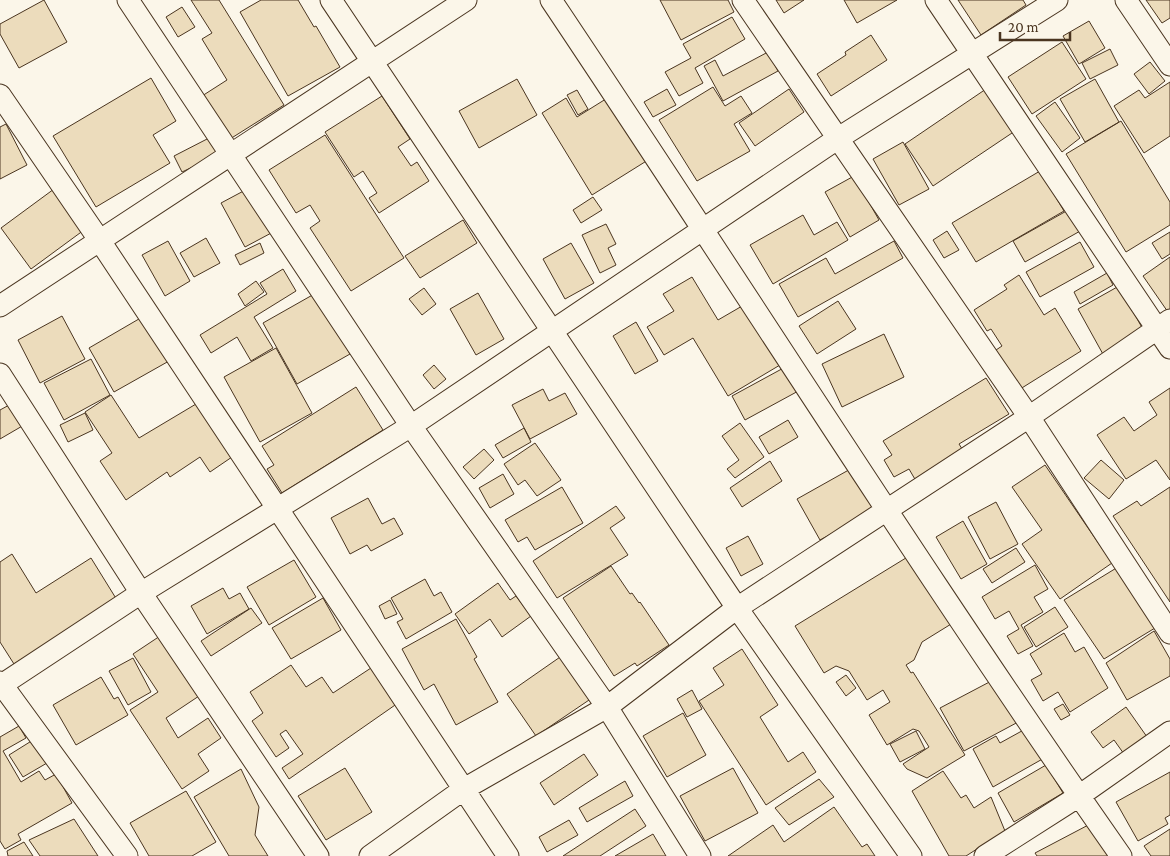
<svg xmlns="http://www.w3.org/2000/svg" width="1170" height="856" font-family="'Crimson Pro',serif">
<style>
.building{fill:#ecdcbc;stroke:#4a3520}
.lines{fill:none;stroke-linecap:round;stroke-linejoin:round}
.street-casing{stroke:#4a3520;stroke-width:23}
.street{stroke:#fbf6e9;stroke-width:21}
</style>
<rect width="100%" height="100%" fill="#fbf6e9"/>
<!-- building -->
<path class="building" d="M44 0 67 42 19 68 0 34V24Z
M191 0H219L284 105 230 139 202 96 227 80 202 39 212 33Z
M261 0H298L314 27 316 26 340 67 288 96 240 12Z
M660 0H728L734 12 681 40Z
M776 0H804L784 13Z
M844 0H897L857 23Z
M958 0H1023L1026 5 981 35Z
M1146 0H1170V18L1162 23Z
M182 7 195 27 178 37 166 17Z
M732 17 745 39 695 68 703 83 679 96 665 72 691 58 683 44Z
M1089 21 1105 48 1079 64 1063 36Z
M871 35 887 60 831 96 817 74 846 55 845 52Z
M1062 42 1086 79 1032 114 1008 77Z
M1110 49 1118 65 1090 79 1082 63Z
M768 52 778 71 723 101 704 66 715 60 723 76Z
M1150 62 1165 81 1149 94 1134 74Z
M151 78 176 121 153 135 170 163 96 207 53 136Z
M517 79 537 115 479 148 459 111Z
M1095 79 1119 122 1085 142 1060 99Z
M1170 82V136L1144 153 1114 106 1139 90 1145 98Z
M713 87 725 106 741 96 752 113 734 124 750 151 697 181 659 120Z
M667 89 676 105 653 117 644 102Z
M789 89 804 112 755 146 739 123Z
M986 89 1015 131 933 186 905 144Z
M577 90 588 109 578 115 567 95Z
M382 96 410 139 398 147 411 166 417 162 429 181 379 213 369 198 377 193 363 171 354 177 325 132Z
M609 97 648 160 592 195 542 113 566 98 577 117Z
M1055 102 1080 138 1062 152 1036 116Z
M1121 121 1170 202V225L1126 252 1066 154Z
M6 124 27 165 0 179V127Z
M325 135 404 258 351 291 310 228 320 221 310 205 296 213 269 170Z
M209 138 218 155 182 172 174 156Z
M903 142 929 189 899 205 873 159Z
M1040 171 1064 211 976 262 952 223Z
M854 176 879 220 850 237 825 192Z
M251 187 275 231 245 247 221 203Z
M54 189 84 230 31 269 1 228Z
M593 197 602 210 581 223 573 210Z
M1070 209 1082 230 1025 262 1013 241Z
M803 215 814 235 837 222 848 240 773 284 750 245Z
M463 220 477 243 420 278 405 256Z
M606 224 616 244 608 248 616 265 600 273 582 235Z
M947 231 959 250 944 258 933 240Z
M1170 232V254L1162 259 1152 243Z
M206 238 220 263 194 277 180 253Z
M168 241 190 281 165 296 142 255Z
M894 241 903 258 798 317 779 284 826 258 835 274Z
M1080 242 1094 267 1040 297 1026 272Z
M260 243 264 253 240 265 235 255Z
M571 243 594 283 565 299 543 259Z
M1170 257V315L1143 276Z
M283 269 296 291 254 317 273 348 251 361 237 337 211 353 200 335 267 294 260 283Z
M1107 273 1113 285 1080 304 1074 292Z
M1019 275 1044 315 1055 308 1081 351 1017 391 993 352 1002 346 991 329 987 331 974 310 1007 289 1004 285Z
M692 277 718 320 749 302 785 362 728 396 693 338 664 355 647 327 674 311 663 294Z
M256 281 264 292 245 306 238 294Z
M1119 286 1145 333 1104 356 1078 309Z
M424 288 436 304 422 315 409 299Z
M316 293 350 354 297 384 263 323Z
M478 293 504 339 476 355 450 309Z
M838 301 856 329 817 354 799 326Z
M62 316 85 359 40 383 18 340Z
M144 316 169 361 114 392 89 348Z
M636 322 658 361 635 374 613 336Z
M884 334 904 377 842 407 822 364Z
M276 348 312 413 260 442 224 377Z
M91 359 110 395 64 420 44 383Z
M434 365 446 379 434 389 423 375Z
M789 365 802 389 745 420 732 396Z
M986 378 1009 414 959 444 964 452 916 481 909 469 894 477 884 460 892 455 883 441Z
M356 387 383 430 282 493 267 469 274 465 262 446Z
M1170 388V480L1156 460 1126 479 1097 435 1124 417 1134 431 1157 415 1149 402Z
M543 389 549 401 565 393 577 414 530 439 512 405Z
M111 395 139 438 196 404 232 457 210 472 200 457 170 477 167 472 126 500 100 461 112 453 85 412Z
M11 404 24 425 0 439V410Z
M85 413 93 430 68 442 60 425Z
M788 420 798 437 769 454 759 437Z
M740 423 764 457 735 478 727 469 739 460 722 436Z
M524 428 531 442 503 458 495 445Z
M535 443 561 480 537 496 525 480 518 485 504 464Z
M484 449 494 460 474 479 463 467Z
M1101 460 1124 480 1109 499 1084 478Z
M770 461 782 481 742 507 730 488Z
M1045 465 1112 563 1060 599 1022 544 1042 530 1012 487Z
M854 467 877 509 820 540 797 499Z
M503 474 514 494 490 508 479 488Z
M562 487 583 523 535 550 527 537 518 542 505 520Z
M1170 487V602L1113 516 1137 501 1141 506Z
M368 498 382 524 394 518 403 534 371 551 367 545 350 554 331 518Z
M996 502 1018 544 990 559 968 517Z
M616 506 625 518 610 528 628 555 557 598 533 561Z
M963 521 987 564 961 579 936 537Z
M748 536 763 564 741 576 726 548Z
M1016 548 1025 562 992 583 983 569Z
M914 553 956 621 922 642 914 660 906 665 911 673 913 672 965 755 927 778 907 769 903 764 929 747 919 731 913 729 887 745 869 715 890 702 883 690 867 700 849 671 836 666 824 673 795 626Z
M12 554 36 593 91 558 117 600 14 664 0 642V562Z
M294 560 316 597 269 625 247 587Z
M1035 565 1048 589 1034 597 1043 612 1021 625 1033 646 1018 654 1007 636 1019 629 1009 611 995 619 982 597Z
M611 566 630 594 632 593 639 603 640 602 669 645 637 666 635 663 614 676 563 598Z
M1118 567 1155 628 1104 659 1064 600Z
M425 579 434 596 441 592 452 612 406 639 397 622 403 619 391 598Z
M498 583 510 600 516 596 531 616 502 637 490 619 469 634 455 614Z
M223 588 229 599 240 593 249 609 207 634 191 606Z
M323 598 341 630 291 659 272 628Z
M390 600 397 614 385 619 379 606Z
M1055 607 1068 627 1036 647 1024 627Z
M251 608 262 623 211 656 201 641Z
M456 619 477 657 474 659 498 702 456 725 434 684 424 690 402 649Z
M1154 631 1170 659V676L1127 700 1106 663Z
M1064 633 1075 652 1084 647 1108 688 1070 712 1058 692 1043 701 1031 680 1042 674 1030 654Z
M163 634 202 694 166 718 178 738 208 718 221 738 198 754 209 771 182 789 130 710 158 692 133 654Z
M742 649 778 705 760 717 788 762 803 752 816 772 766 805 699 701 724 685 713 668Z
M563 655 592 698 536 736 507 694Z
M133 658 151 692 128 705 109 671Z
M291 665 306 687 322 677 333 693 374 666 398 703 289 779 282 768 303 754 286 730 280 734 289 748 276 757 252 721 263 713 250 692Z
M846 675 856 688 846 696 836 682Z
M101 677 114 699 118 697 128 715 76 745 53 705Z
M997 678 1020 721 964 751 940 708Z
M692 690 702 709 687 717 677 699Z
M1063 704 1070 715 1061 720 1054 709Z
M1126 707 1152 744 1129 761 1114 740 1103 748 1091 732Z
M683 713 706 755 667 777 643 736Z
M19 726 26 738 3 751 21 782 39 771 45 780 56 774 72 803 18 834 21 840 5 849 0 841V737Z
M1029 727 1046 757 993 787 973 749 996 736 1000 743Z
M916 731 925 749 900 762 890 744Z
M33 740 47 763 23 777 9 755Z
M584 754 598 775 554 805 540 783Z
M1046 765 1063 793 1014 822 998 793Z
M345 768 372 812 326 840 298 796Z
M733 768 758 813 705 841 680 796Z
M241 769 259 807 255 835 268 856H229L194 797Z
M943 771 961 798 966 795 974 808 991 797 1005 831 966 856H949L912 791Z
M1170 772V815L1165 818 1168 824 1138 841 1116 802Z
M819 779 834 797 789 825 775 808Z
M625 781 633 796 587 822 579 808Z
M186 791 216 842 192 856H149L130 823Z
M834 807 862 847 867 844 875 856H728L773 825 784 842Z
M635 809 646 826 600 856H563Z
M74 819 98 856H40L29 840Z
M569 820 578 835 547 852 539 837Z
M1094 822 1112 856H1037L1035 853Z
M1170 829V856H1151L1144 846Z
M653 834 666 856H615Z
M24 842 33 856H8L7 851Z"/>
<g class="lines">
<defs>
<path id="street" d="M128 0 411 426 607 707 700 856
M331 0 737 608 911 856
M551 0C742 285 924 575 1121 856
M743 0 1029 417 1170 320
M936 0 1170 348
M1126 0 1170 65
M0 95 100 241 508 856
M0 306 466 0
M0 374 141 593 318 856
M0 682 127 856
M0 686 141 593 411 426 837 139 1057 0
M370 856 464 789 607 707 737 608 1029 417 1170 633
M985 856 1079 796 1170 732"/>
</defs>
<!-- street casing -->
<use href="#street" class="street-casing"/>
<!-- street -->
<use href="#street" class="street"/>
</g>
<!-- scale -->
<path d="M1000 32v8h70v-8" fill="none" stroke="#4a3520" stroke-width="2.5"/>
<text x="1008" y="32" font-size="15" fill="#4a3520" stroke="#fbf6e9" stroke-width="4" paint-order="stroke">20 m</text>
</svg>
